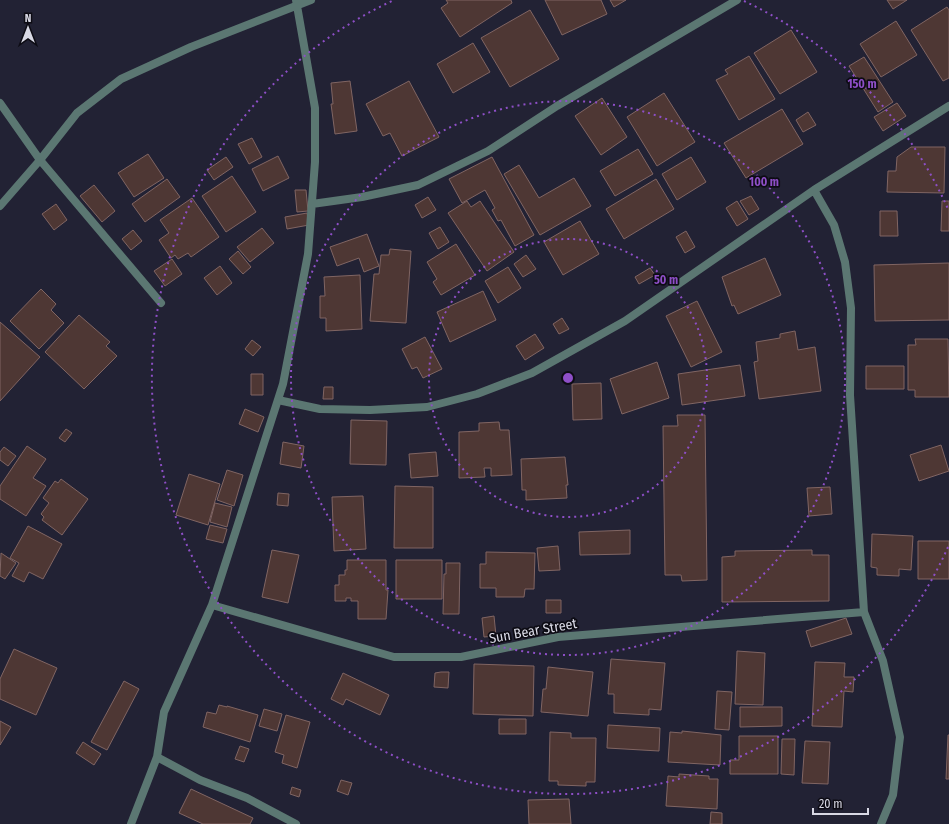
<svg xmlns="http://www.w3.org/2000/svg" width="949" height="824" font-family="'Fira Sans Condensed',sans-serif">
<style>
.building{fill:#4e3734;stroke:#806563}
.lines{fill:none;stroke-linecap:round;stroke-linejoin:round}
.minor{stroke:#5b7772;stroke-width:8}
.ring{fill:none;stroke:#8e4fc7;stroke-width:2;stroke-dasharray:2 4}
.labels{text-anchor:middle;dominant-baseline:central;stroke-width:3.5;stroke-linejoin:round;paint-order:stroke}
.street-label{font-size:14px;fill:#d9d9e5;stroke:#0d0c14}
.centre{fill:#8e4fc7;stroke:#0d0c14;stroke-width:2}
.ring-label{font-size:12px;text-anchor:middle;font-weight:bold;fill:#8e4fc7;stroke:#0d0c14;stroke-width:3.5;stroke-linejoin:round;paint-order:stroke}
</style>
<rect width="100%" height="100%" fill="#222234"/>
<!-- building -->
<path class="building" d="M446 0H511L512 3 460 37 441 8 448 3Z
M545 0H601L607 14 562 35Z
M610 0H626L614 7Z
M887 0H907L893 9Z
M947 7 949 10V78L943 81 911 30Z
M530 10 559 59 510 87 481 38Z
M896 21 917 55 881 77 860 44Z
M791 30 817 72 780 94 754 53Z
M473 43 490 72 453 93 437 64Z
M749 56 775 99 739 120 716 80 728 74 725 70Z
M864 57 893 102 878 112 849 66Z
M350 81 357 131 335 134 331 104H333L331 83Z
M409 81 439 137 402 156 390 133 383 136 366 104Z
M664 93 695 142 657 166 627 117Z
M602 98 627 137 601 155 575 116Z
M897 103 906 116 883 131 874 117Z
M782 109 803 144 746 178 724 143Z
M808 112 816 125 803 132 796 120Z
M252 138 262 157 249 164 238 144Z
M911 147H945L944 193 887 192 888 171H896L897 157Z
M638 149 653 174 615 196 600 171Z
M148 154 164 178 134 197 118 173Z
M278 156 289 178 263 191 252 169Z
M226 157 233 167 214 180 207 170Z
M492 157 534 235 515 246 501 220 498 221 492 210 495 208 485 190 462 203 449 179Z
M691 157 706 182 677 200 662 174Z
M519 165 539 198 574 178 591 206 540 235 504 174Z
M232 176 256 212 226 232 202 196Z
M167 179 180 197 145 222 132 204Z
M656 179 674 209 624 239 606 209Z
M94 185 115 211 102 222 80 196Z
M295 190H306L308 211 297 212Z
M751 196 759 209 749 215 740 201Z
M428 197 436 210 422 218 415 205Z
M192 198 219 237 191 257 188 253 178 259 175 255 171 258 159 240 169 233 160 220Z
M467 201 471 207 480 201 514 252 487 271 448 213Z
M737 201 748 219 737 226 726 208Z
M942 201H949V231H941Z
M56 204 67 220 54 230 42 214Z
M880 211H897L898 236H880Z
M307 213 309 225 287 229 285 217Z
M580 221 599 254 563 275 544 242Z
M440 227 449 242 438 249 429 233Z
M262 228 274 243 250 262 237 247Z
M133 230 142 241 131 250 122 239Z
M686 231 695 247 685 253 676 237Z
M367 234 379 266 364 272 359 258 337 266 330 247Z
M456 244 475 275 441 295 433 282 437 279 427 262Z
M390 249 411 251 406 323 370 321 374 274H379L381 255H389Z
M238 251 251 267 243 274 229 259Z
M526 255 536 269 523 277 514 264Z
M765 258 781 295 738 314 734 305 732 306 722 277Z
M172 259 182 274 165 286 154 271Z
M949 263V320L875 321 874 265Z
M220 266 232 283 217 295 204 278Z
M508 267 521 288 498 303 485 281Z
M650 268 655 275 639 284 635 277Z
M360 275 362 329 326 331V318H320V296H325L324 277Z
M41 289 56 304 51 310 64 323 39 349 10 321Z
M483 291 496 320 450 342 437 312Z
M697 301 722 352 691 367 666 316Z
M79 315 110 342 106 346 117 356 84 389 45 352Z
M562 318 569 329 559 334 553 324Z
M0 322 40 357 0 401Z
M795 331 798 350 815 347 821 391 759 399 754 362 758 361 756 342 780 338V334Z
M535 334 544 348 525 360 516 346Z
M425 337 442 369 423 378 417 367 412 369 402 349Z
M915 339H948L949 397H915V390H908V345H916Z
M252 340 261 347 253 356 245 349Z
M657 362 669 398 622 414 610 379Z
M740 365 745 396 682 405 678 374Z
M866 366H904V389H866Z
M251 374H263V395H251Z
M601 383 602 419 573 420 572 384Z
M324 387H333V399H323Z
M245 409 264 417 258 432 239 424Z
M677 415H705L707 580 682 581 681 575H665L663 426H678Z
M351 420 387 421 386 465 350 464Z
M499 422 500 430H509L512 475 491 476V468H484L485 477 459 478V432L479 431V423Z
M66 429 72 433 65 442 59 438Z
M283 442 304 446 301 468 280 464Z
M941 445 949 471 919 481 910 455Z
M27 446 46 459 33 478 46 486 26 516 0 499V486Z
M4 447 16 456 8 466 0 460V452Z
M436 452 438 476 411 478 409 454Z
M565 457 568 485H566L567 498 526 500V490H522L521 459Z
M227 470 243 475 234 506 217 500Z
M189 474 220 484 208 525 176 515Z
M61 479 88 499 62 535 42 520 44 517 41 514 49 503 43 498 55 481 58 483Z
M395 486 433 487V548H394Z
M830 487 832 514 809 516 807 488Z
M278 493 289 494 288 506 277 505Z
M363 496 366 549 334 551 332 497Z
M215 503 232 507 227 527 210 522Z
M210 525 227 529 223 543 206 539Z
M28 526 62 544 43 579 29 572 24 582 12 576 19 563 10 558Z
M630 530V554L580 555 579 532Z
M872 534 913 536 911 570 899 569V576L877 575V568L871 567Z
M918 541H949V579H918Z
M558 546 560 570 539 571 537 548Z
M272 550 299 555 288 603 262 597Z
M812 550V555H829V601L722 602V557L735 556V551Z
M486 552 535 553 534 589H525L524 597H496V588H480V564H486Z
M1 553 16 563 5 579 0 576Z
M347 560H386V590H388L386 619H358V601H351V598H346V601H335V585H339V575H345V570H347Z
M396 560H442V599H396Z
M446 563H460L459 614H443L444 574H446Z
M546 600H561V613H546Z
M494 616 496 636 484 637 482 618Z
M846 618 852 634 811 647 806 631Z
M14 649 57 668 36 715 0 699V679Z
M737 651 765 653 763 705 735 704Z
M611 659 665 663 661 710 649 709V715L614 713V694H608Z
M815 662 845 663 844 677H854L853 692 844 691 842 727 812 726Z
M474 664 534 666 533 716 473 714Z
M548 667 593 672 588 716 541 712 543 689H546Z
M441 672H449L448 688 434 687 435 673Z
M343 673 389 695 380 715 346 699 343 705 331 699Z
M124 681 139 689 107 750 91 742Z
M717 691 732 692 729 730 715 729Z
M219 705 227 707V706L258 715 250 742 203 727 207 712 216 714Z
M740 707H782V726L740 727Z
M264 709 282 714 277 731 259 726Z
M286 715 310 722 297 768 282 763 284 755 275 752Z
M499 719H526V734H499Z
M0 721 11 727 0 745Z
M608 725 660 728 659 751 607 748Z
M682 731 721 735 720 765 668 762 670 732 682 733Z
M550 732 571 733V738H596L595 782H586V786L558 785V781H549Z
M948 735H949V779H946Z
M739 736H778V774H730V760H739Z
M782 739H795L794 775 781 774Z
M805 741 830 742 828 784 802 783Z
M83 742 101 754 94 765 76 753Z
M240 746 249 749 244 762 235 759Z
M679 774 709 776V779H718L717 809 666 806 668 776 679 777Z
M341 780 352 783 348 795 337 791Z
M292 787 301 790 299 797 290 794Z
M191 789 253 818 250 824H203L179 813Z
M569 799 571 824H529L528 800Z
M711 812 722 813V824H710Z"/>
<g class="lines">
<!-- minor -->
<path class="minor" d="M0 103 40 160 161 303
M814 190 834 225 845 262 851 308 850 395 864 612 883 661 900 737 893 795 881 824
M312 204 362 197 418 185 488 151 557 106 737 0
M0 206 40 160 77 113 121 79 191 47 311 0
M278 400 320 409 370 410 427 407 477 394 532 373 625 321 814 190 949 106
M212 605 394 657H461L558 637 864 612
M157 757 200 780 247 798 296 824
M131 824 157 757 164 712 212 605 283 384 308 254 315 162V108L296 0"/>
</g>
<!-- distance rings -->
<g class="ring">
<circle cx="568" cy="378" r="139"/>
<circle cx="568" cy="378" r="277"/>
<path d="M948 547A416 416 0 1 1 392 1M744 1A416 416 0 0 1 948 209"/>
</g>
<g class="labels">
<!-- street labels -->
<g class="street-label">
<text transform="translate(533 631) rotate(-10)">Sun Bear Street</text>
</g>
</g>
<circle cx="568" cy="378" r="6" class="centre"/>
<g class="ring-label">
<text x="862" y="88">150 m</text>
<text x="764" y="186">100 m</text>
<text x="666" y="284">50 m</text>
</g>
<!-- north arrow -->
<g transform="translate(28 28)" stroke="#0d0c14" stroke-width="3" paint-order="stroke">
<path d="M0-3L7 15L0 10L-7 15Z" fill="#d9d9e5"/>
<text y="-6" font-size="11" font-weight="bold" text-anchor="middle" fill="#d9d9e5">N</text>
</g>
<!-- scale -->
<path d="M813 808v6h55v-6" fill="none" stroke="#d9d9e5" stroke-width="2"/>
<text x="819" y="808" font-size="12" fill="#d9d9e5" stroke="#0d0c14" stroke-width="3" paint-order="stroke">20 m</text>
</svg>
